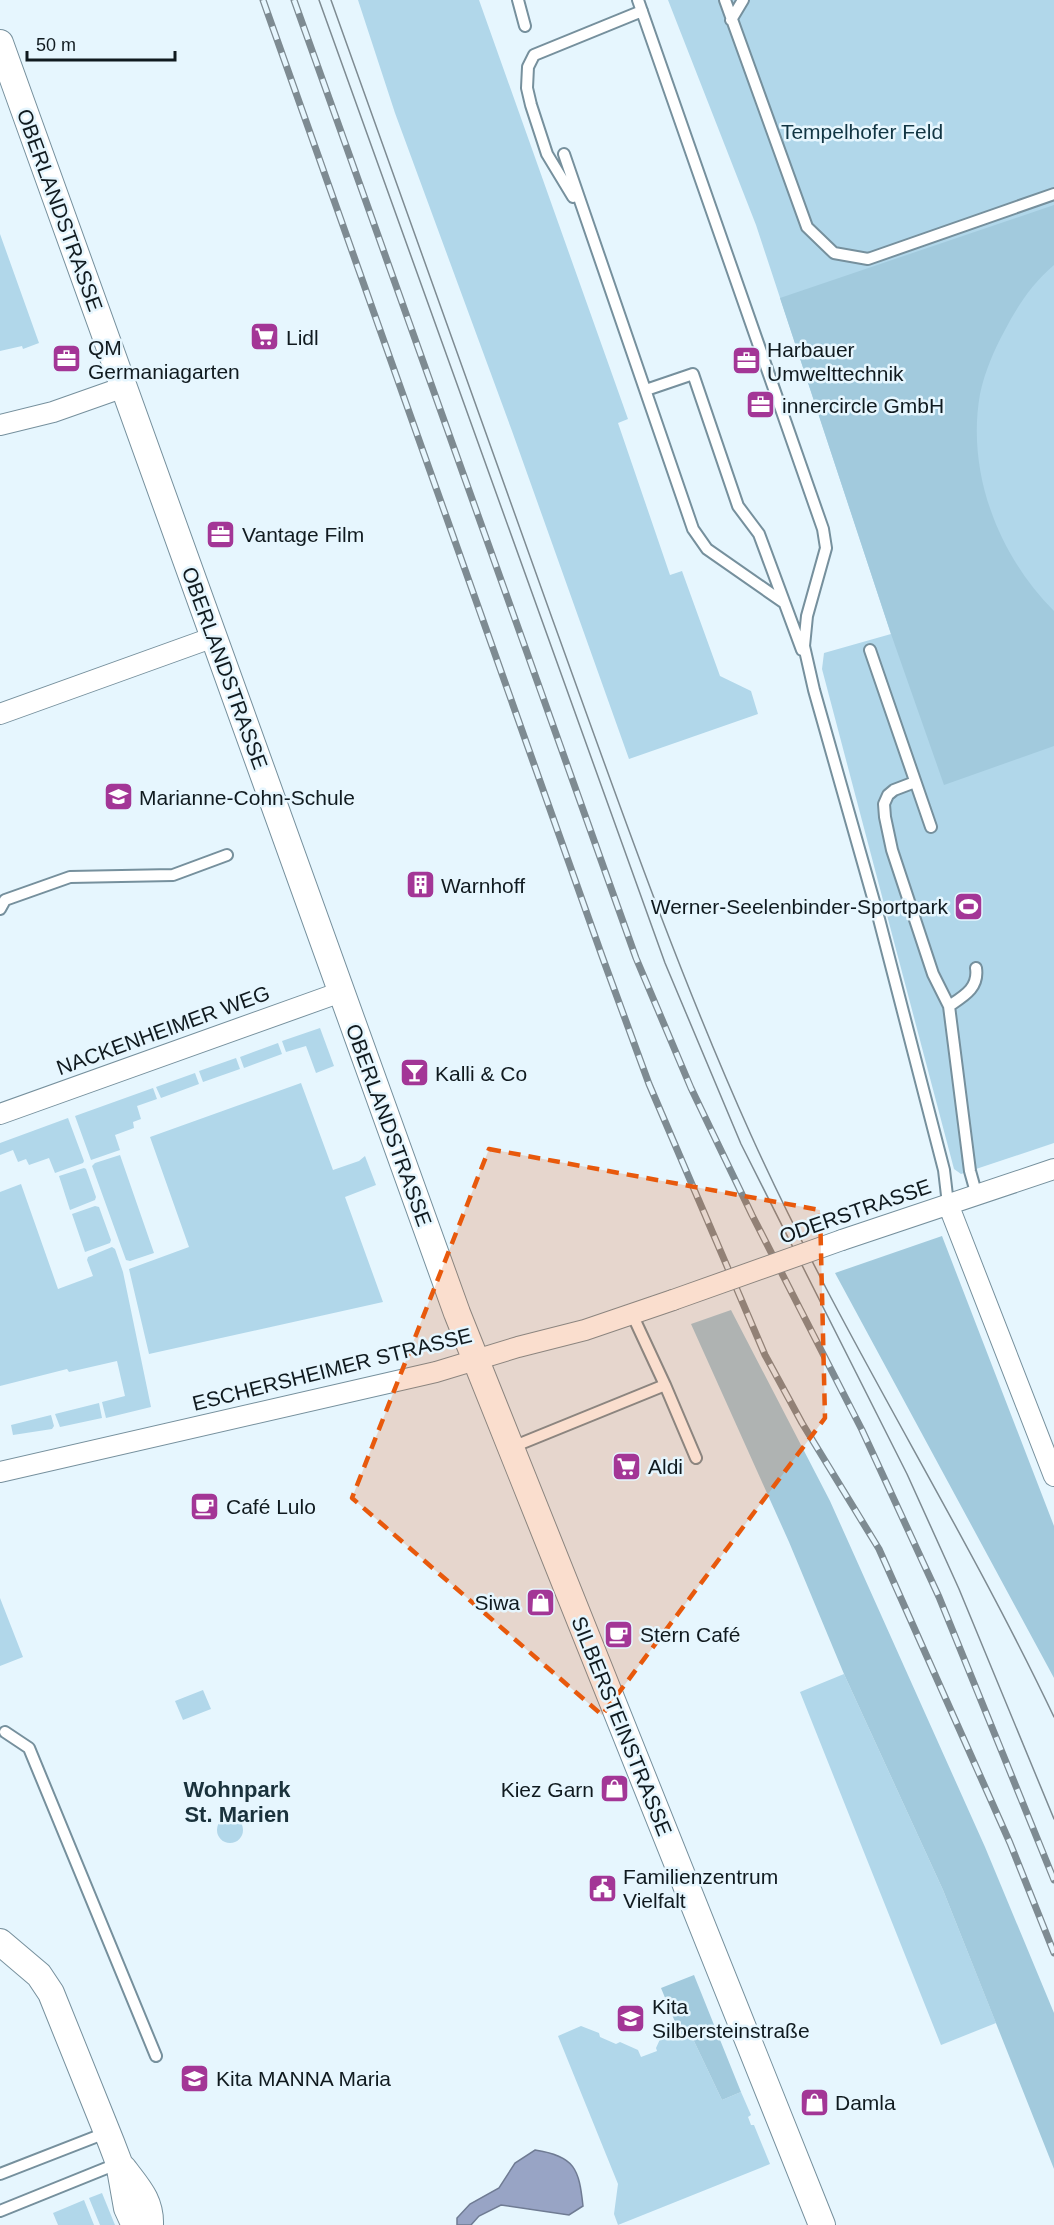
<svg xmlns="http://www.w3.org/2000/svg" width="1054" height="2225" font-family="Helvetica,sans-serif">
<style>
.green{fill:#b1d7ea}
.forest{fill:#a2cadd}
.water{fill:#98a4c5;stroke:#6f7b93;stroke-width:1.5}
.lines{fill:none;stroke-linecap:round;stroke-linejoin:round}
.service-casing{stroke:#76909d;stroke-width:14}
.minor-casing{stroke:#76909d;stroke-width:22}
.tertiary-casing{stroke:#76909d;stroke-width:28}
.service{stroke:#fff;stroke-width:10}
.minor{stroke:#fff;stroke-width:20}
.tertiary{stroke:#fff;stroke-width:26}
.tram{stroke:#7e8b92;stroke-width:1.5}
.rail-casing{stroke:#7e8b92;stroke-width:7}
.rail{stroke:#e6f6fe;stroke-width:4.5;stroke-dasharray:14;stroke-linecap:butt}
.minor-bridge-casing{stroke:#76909d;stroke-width:22;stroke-linecap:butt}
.minor-bridge{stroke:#fff;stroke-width:20}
.marked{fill:#e8590c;fill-opacity:0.2;stroke:#e8590c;stroke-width:4.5;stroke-dasharray:12 8;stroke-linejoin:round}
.labels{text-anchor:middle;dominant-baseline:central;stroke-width:5;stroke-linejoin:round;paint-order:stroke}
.park-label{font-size:21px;fill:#113543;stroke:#e6f6fe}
.street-label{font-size:21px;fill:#101a1f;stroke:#e6f6fe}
.poi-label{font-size:21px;fill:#101a1f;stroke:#e6f6fe;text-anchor:start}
.neighbourhood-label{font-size:22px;font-weight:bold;fill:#1a323c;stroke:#e6f6fe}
</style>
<rect width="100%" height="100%" fill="#e6f6fe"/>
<!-- green -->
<path class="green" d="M358 0H479L628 419 618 423 670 575 682 571 720 676 751 691 758 714 629 759 512 431 395 113Z
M668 0H1054V1143L961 1174 954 1169 822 669 824 653 891 634 756 225Z
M0 234 39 343 23 349 22 346 0 351Z
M320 1028 334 1066 316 1073 306 1046 286 1052 282 1041Z
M278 1043 282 1054 244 1068 240 1057Z
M236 1058 240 1069 203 1082 199 1071Z
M195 1073 199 1084 161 1098 156 1087Z
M301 1083 333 1170 359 1161 365 1156 376 1185 345 1197 383 1302 149 1354 129 1269 189 1247 150 1137Z
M153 1088 157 1099 137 1106 141 1119 133 1122 134 1128 115 1135 120 1150 91 1160 75 1116Z
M68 1118 84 1161 83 1163 55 1173 49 1158 29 1165 26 1159 18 1162 13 1150 0 1155V1143Z
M120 1155 154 1253 130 1261 126 1260 92 1166 95 1163Z
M84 1168 86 1169 96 1197 95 1200 70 1210 59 1176Z
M21 1184 58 1289 93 1276 87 1260 88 1257 112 1247 115 1249 123 1272 151 1407 106 1418 102 1402 125 1396 117 1361 69 1372 67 1369 0 1386V1192Z
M95 1206 99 1207 111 1240 110 1243 85 1252 72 1214Z
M99 1403 102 1418 60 1427 55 1414Z
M51 1415 54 1426 52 1429 13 1435 11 1425Z
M0 1598 23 1657 0 1666Z
M844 1674 943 1890 996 2023 941 2045 800 1692Z
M203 1690 211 1709 183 1720 175 1701Z
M217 1830a13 13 0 1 1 26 0a13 13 0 1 1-26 0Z
M581 2026 599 2033 600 2037 616 2044 620 2042 638 2050 641 2057 657 2051 656 2048 661 2037 672 2032 693 2039 722 2100 741 2092 751 2115 748 2117 751 2125H754L770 2164 618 2225 614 2214 618 2184 558 2036Z
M102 2193 115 2225H100L89 2198Z
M84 2200 94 2225H58L53 2213Z"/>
<!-- forest -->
<path class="forest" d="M1054 205V265C1032 284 1018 305 1005 330 994 350 985 371 980 394 966 473 999 556 1054 611V746L944 785 891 634 780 298Z
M942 1236 1054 1526V1678L835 1273Z
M731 1310 830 1501 985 1847 1054 2013V2169L943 1890 844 1674 789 1542 691 1324Z
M694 1975 741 2092 722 2100 693 2039 680 2034 661 1988Z"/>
<!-- water -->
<path class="water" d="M535 2150C575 2156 579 2169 583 2206L569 2215 501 2205 479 2216 471 2225H457V2218L470 2204 499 2188 515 2163Z"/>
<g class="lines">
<defs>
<path id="service" d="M518 0 525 26
M638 0 823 529 826 548 807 616 804 646 814 690 879 919 944 1170 948 1204
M725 0 807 227 834 253 868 259 1054 194
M731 20 743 0
M564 154 693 529 707 549 783 602
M573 197 547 154 531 105 527 88 528 67 534 55 642 11
M646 390 693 374 738 506 759 534 802 650
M870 650 931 827
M915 782 894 790 888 795 884 804 885 817 892 850 933 974 949 1006 970 1171 977 1196
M0 909 5 900 70 877 173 875 227 855
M949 1006C964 996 979 988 976 968
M665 1385 696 1458
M510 1448 665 1385 632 1314
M5 1732 29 1748 156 2056
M0 2174 108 2132
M0 2211 119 2163"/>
<path id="minor" d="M0 425 53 412 124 387
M0 714 214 637
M0 1114 341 992
M948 1204 1054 1476
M842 1240 1054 1169
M0 1472 436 1372 518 1347 585 1330 673 1300"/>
<path id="tertiary" d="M0 43 457 1313 822 2225
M0 1942 39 1975 51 1993 111 2142 119 2163 127 2208 132 2219 142 2225
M123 2168C137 2187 151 2200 150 2225"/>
</defs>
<!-- service casing -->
<use href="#service" class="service-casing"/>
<!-- minor casing -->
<use href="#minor" class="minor-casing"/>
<!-- tertiary casing -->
<use href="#tertiary" class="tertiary-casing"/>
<!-- service -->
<use href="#service" class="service"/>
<!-- minor -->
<use href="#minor" class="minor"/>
<!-- tertiary -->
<use href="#tertiary" class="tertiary"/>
<!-- tram -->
<path class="tram" d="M319 0 665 963 741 1144 907 1474 959 1589 1054 1819
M331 0C405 206 479 412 552 618 615 792 675 966 751 1135 841 1335 960 1519 1054 1717"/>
<defs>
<path id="rail" d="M263 0 602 956 649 1084 765 1355 802 1423 879 1549 1010 1843 1054 1953
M294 0 636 958 691 1088 752 1215 862 1430 939 1597 1054 1880"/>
</defs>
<!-- rail casing -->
<use href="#rail" class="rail-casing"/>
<!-- rail -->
<use href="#rail" class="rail"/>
<defs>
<path id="minor-bridge" d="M673 1300 842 1240"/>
</defs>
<!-- minor-bridge casing -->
<use href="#minor-bridge" class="minor-bridge-casing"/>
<!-- minor-bridge -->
<use href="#minor-bridge" class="minor-bridge"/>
</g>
<!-- marked area -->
<path class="marked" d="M489 1149 820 1210 825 1418 602 1715 352 1498Z"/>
<!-- icons -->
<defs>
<symbol id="supermarket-square" viewBox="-11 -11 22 22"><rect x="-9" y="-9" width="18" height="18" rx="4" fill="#a33696" stroke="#e6f6fe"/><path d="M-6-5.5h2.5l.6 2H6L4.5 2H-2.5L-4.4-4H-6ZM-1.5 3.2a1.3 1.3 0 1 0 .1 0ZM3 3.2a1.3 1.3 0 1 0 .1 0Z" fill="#fff"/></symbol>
<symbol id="office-square" viewBox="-11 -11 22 22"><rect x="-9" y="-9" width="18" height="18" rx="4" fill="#a33696" stroke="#e6f6fe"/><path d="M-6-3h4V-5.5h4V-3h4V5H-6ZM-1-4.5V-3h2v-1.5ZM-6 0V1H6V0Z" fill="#fff"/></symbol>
<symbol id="school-square" viewBox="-11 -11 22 22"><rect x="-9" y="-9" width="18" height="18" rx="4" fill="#a33696" stroke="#e6f6fe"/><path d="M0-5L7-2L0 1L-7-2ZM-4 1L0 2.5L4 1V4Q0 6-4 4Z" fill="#fff"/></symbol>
<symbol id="building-square" viewBox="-11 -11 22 22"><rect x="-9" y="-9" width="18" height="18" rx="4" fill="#a33696" stroke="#e6f6fe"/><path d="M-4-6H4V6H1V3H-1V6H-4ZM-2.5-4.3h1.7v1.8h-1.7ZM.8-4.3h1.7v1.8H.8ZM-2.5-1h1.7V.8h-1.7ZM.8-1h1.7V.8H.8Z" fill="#fff"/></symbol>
<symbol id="stadium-square" viewBox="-11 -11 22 22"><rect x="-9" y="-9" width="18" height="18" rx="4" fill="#a33696" stroke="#e6f6fe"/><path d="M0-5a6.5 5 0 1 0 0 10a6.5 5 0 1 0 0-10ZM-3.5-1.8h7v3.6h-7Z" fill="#fff"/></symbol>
<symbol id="bar-square" viewBox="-11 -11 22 22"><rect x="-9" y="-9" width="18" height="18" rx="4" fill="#a33696" stroke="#e6f6fe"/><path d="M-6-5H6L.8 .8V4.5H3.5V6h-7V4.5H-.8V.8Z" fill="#fff"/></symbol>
<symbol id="cafe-square" viewBox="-11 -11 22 22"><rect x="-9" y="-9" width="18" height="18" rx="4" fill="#a33696" stroke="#e6f6fe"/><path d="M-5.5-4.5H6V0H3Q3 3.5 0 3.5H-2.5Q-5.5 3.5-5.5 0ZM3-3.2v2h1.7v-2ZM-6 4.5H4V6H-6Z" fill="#fff"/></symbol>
<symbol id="shop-square" viewBox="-11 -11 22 22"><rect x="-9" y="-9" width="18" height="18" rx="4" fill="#a33696" stroke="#e6f6fe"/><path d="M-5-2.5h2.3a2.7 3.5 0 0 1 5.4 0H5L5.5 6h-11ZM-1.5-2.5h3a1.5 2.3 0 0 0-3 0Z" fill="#fff"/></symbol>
<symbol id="civic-square" viewBox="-11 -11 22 22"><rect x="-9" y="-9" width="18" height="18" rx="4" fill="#a33696" stroke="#e6f6fe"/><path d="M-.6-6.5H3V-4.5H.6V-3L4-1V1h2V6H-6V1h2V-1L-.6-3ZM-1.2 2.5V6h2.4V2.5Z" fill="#fff"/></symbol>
</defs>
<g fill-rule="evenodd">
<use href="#supermarket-square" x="248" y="320" width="33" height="33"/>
<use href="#office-square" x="50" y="342" width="33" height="33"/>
<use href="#office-square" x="730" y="344" width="33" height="33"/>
<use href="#office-square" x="744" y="388" width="33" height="33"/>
<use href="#office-square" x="204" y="518" width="33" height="33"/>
<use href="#school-square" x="102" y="780" width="33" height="33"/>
<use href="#building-square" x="404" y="868" width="33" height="33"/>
<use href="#stadium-square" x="952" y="890" width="33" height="33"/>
<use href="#bar-square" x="398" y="1056" width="33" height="33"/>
<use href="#supermarket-square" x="610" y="1450" width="33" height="33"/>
<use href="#cafe-square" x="188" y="1490" width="33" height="33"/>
<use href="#shop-square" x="524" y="1586" width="33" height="33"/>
<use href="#cafe-square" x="602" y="1618" width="33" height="33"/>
<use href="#shop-square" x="598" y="1772" width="33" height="33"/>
<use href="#civic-square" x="586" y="1872" width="33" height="33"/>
<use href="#school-square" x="614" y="2002" width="33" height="33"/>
<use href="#school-square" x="178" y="2062" width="33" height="33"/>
<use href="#shop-square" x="798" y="2086" width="33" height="33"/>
</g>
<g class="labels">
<!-- park labels -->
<g class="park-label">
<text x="862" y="131">Tempelhofer Feld</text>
</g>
<!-- street labels -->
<g class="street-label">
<text transform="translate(60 210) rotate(70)">OBERLANDSTRASSE</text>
<text transform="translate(225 668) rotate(70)">OBERLANDSTRASSE</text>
<text transform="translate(163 1030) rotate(-20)">NACKENHEIMER WEG</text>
<text transform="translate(389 1125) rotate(70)">OBERLANDSTRASSE</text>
<text transform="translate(855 1211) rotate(-19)">ODERSTRASSE</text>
<text transform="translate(332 1369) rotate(-14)">ESCHERSHEIMER STRASSE</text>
<text transform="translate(622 1726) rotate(68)">SILBERSTEINSTRASSE</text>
</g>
<!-- poi labels -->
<g class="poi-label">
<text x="286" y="337">Lidl</text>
<text x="88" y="347">QM<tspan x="88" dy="24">Germaniagarten</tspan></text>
<text x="767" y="349">Harbauer<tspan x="767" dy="24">Umwelttechnik</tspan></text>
<text x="782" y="405">innercircle GmbH</text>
<text x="242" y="534">Vantage Film</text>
<text x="139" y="797">Marianne-Cohn-Schule</text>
<text x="441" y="885">Warnhoff</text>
<text x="948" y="906" text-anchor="end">Werner-Seelenbinder-Sportpark</text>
<text x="435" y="1073">Kalli &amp; Co</text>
<text x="648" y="1466">Aldi</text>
<text x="226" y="1506">Café Lulo</text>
<text x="520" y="1602" text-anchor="end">Siwa</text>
<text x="640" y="1634">Stern Café</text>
<text x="594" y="1789" text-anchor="end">Kiez Garn</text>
<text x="623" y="1876">Familienzentrum<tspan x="623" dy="24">Vielfalt</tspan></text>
<text x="652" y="2006">Kita<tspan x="652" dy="24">Silbersteinstraße</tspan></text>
<text x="216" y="2078">Kita MANNA Maria</text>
<text x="835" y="2102">Damla</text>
</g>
<!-- neighbourhood labels -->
<g class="neighbourhood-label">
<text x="237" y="1789">Wohnpark<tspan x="237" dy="25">St. Marien</tspan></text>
</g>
</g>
<!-- scale -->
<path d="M27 51v9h148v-9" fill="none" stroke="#101a1f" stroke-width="3"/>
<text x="36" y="51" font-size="18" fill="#101a1f" stroke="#e6f6fe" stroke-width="4.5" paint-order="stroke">50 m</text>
</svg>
